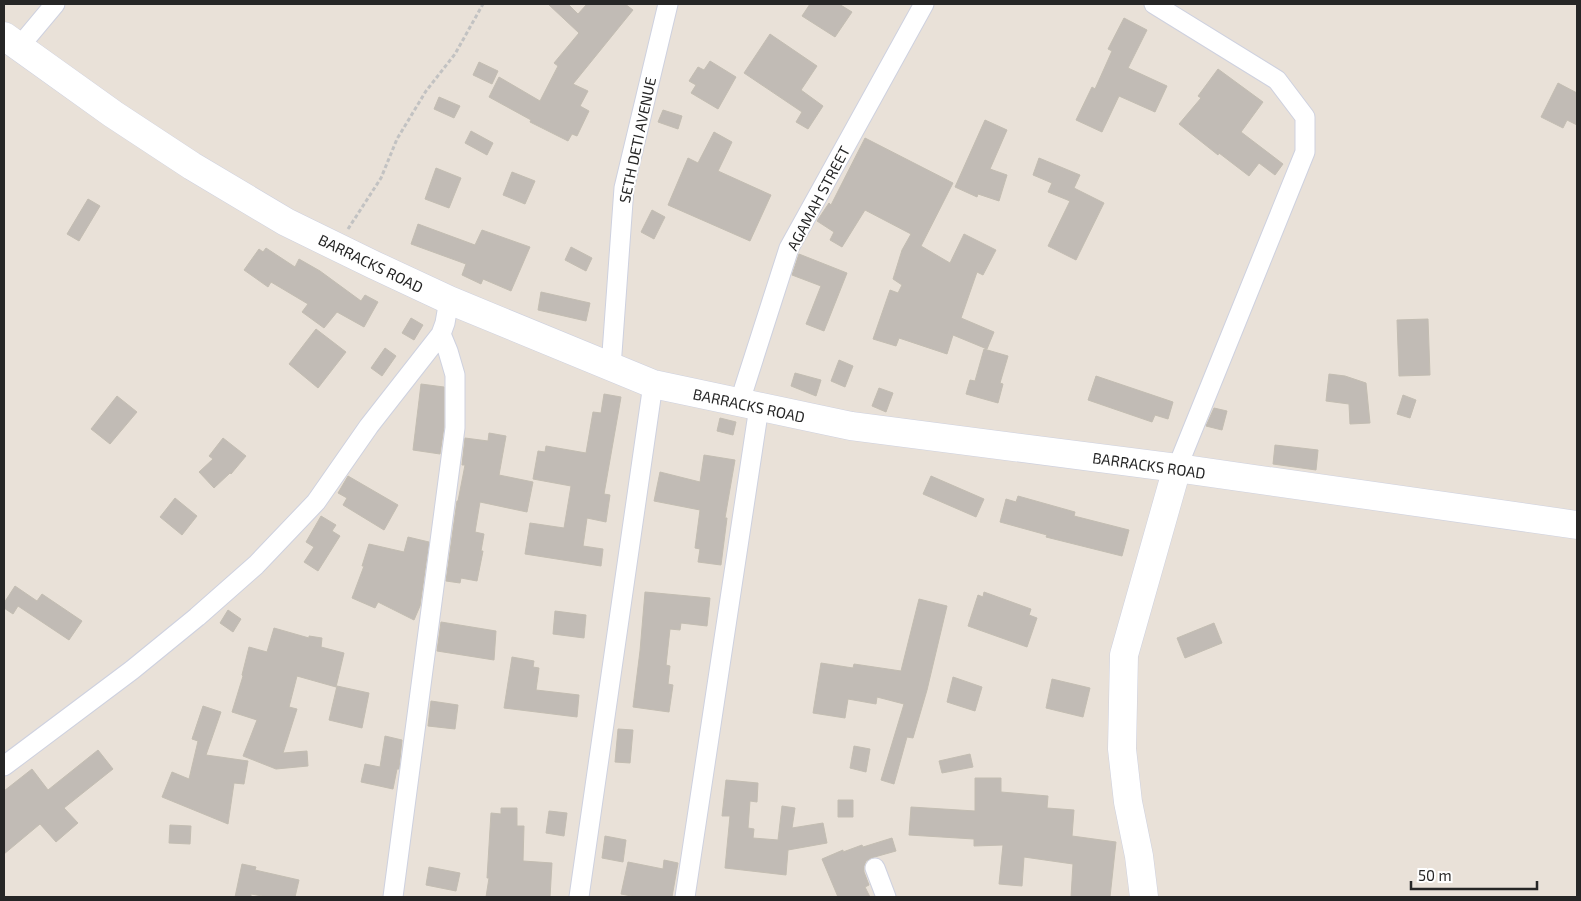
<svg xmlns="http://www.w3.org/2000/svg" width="1581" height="901" font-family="'Exo 2',sans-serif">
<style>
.building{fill:#c1bbb5;stroke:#c3bdb2}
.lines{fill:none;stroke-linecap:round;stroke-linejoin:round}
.street-casing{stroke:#ced1df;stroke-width:21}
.secondary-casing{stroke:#ced1df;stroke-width:29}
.path{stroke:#c2c2c2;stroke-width:3;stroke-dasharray:4 2.5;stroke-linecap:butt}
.street{stroke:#fff;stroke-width:19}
.secondary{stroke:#fff;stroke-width:28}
.labels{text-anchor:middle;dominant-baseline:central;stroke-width:4;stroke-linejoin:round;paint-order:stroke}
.street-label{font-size:15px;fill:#262626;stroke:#fff}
</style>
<rect width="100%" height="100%" fill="#e9e1d8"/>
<!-- building -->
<path class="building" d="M548 4H568L578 14 587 4H625L633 10 573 84 588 91 580 106 589 111 577 136 572 134 568 141 530 122 531 120 489 97 499 77 540 101 558 66 554 63 579 33Z
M810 4H839L852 12 835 37 802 16Z
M1124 18 1147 30 1128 68 1167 86 1155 112 1119 96 1102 132 1076 120 1092 87 1095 89 1112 51 1108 49Z
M770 34 817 66 801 90 823 106 808 129 796 122 802 112 744 73Z
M710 61 736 77 718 109 691 93 696 85 689 81 698 67 704 70Z
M479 62 498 71 492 84 473 75Z
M1218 69 1263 102 1241 132 1283 164 1275 175 1259 163 1249 176 1219 153 1218 155 1179 124 1201 98 1198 96Z
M1558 83 1577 93V125L1567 120 1563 128 1541 117Z
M439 97 460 106 454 118 434 109Z
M663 110 682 116 678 129 658 122Z
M985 120 1007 130 990 169 1007 175 999 201 978 194 977 197 955 187Z
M471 131 493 143 487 155 465 143Z
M714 132 732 142 718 171 771 195 750 241 668 205 688 158 698 163Z
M865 138 953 183 921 246 950 263 964 234 996 250 983 275 977 272 961 318 994 332 987 349 953 335 947 354 899 338 896 346 873 339 890 290 898 293 902 285 893 279 902 250 911 234 865 210 842 247 830 240 834 232 817 221 829 203 831 205Z
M1039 158 1080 175 1074 188 1104 203 1076 260 1048 246 1070 201 1048 192 1052 183 1033 175Z
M436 168 461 178 449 208 425 199Z
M512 172 535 181 525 204 503 195Z
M88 199 100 206 79 241 67 234Z
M652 210 665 217 654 239 641 232Z
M418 224 475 245 482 230 530 247 511 291 483 279 481 284 462 275 466 264 411 244Z
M571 247 592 258 586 271 565 260Z
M266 248 295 267 299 259 320 271 361 301 365 295 378 302 364 327 337 312 324 328 302 312 308 304 271 282 268 287 244 270 259 249 263 252Z
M799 254 847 273 824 331 806 324 821 286 792 275Z
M541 292 590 303 586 321 538 310Z
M411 318 423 325 414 340 402 333Z
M1428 319 1430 375 1399 376 1397 320Z
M316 329 346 352 318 388 289 364Z
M385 348 396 356 382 376 371 368Z
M984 349 1008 356 1000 383 1003 384 998 403 966 394 970 380 975 381Z
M839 360 853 366 845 387 831 381Z
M795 373 821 380 816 396 791 386Z
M1329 374 1345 376 1366 383 1370 423 1350 424 1349 404 1326 401Z
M1096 376 1173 402 1168 419 1155 415 1152 422 1088 400Z
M421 384 444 387V427L440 454 413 450Z
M879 388 893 393 886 412 872 406Z
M604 394 621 397 604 494 610 495 606 522 587 518 583 546 603 549 601 566 525 554 530 523 564 528 571 486 533 479 538 451 545 452 546 446 586 453 593 412 601 413Z
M1403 395 1416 400 1410 418 1397 414Z
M117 396 137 412 110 444 91 429Z
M1214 408 1227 411 1222 430 1206 426Z
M720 418 736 422 733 435 717 431Z
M489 433 506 436 499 475 533 482 527 512 480 502 475 532 484 534 481 551H483L477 581 461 578 460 583 446 581 457 501H458L465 465H462L465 438 488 441Z
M223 438 246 456 231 474 230 473 214 488 199 472 213 459 209 456Z
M1275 445 1318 450 1316 470 1273 464Z
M704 455 735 460 725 518H727L721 565 698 562 700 549 695 548 700 510 654 501 660 472 700 482Z
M348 476 398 505 384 530 343 505 347 498 338 493Z
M931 476 984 499 976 517 923 494Z
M1018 496 1075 512 1074 516 1129 530 1122 556 1046 537 1047 535 1000 522 1006 499 1016 502Z
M175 498 197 516 182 535 160 517Z
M321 516 336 525 332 531 340 536 318 571 304 562 314 547 306 542Z
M408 537 429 542 420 606 414 620 378 602 375 608 352 598 364 566H362L369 544 404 552Z
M15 586 37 601 42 594 82 621 69 640 18 606 13 614 4 608V603Z
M645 592 710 598 707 626 681 623 680 630 670 629 666 665 670 666 668 684 673 685 669 712 633 707 640 651Z
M984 592 1031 609 1029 615 1037 618 1027 647 968 626 978 595 983 597Z
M919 599 947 606 927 690 913 738 907 737 894 784 881 780 904 704 877 697 876 704 848 699 845 718 813 713 821 663 853 668 854 664 901 671Z
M228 610 241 619 233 632 220 623Z
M555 611 586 615 584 638 553 634Z
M441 622 496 631 494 660 437 651Z
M1214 623 1222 643 1185 658 1177 638Z
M274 628 309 638V636L322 638 321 647 344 653 336 687 297 676 289 707 297 709 283 753 307 751 308 766 276 769 243 756 257 720 232 712 243 676 242 675 249 647 267 652Z
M512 657 534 661 533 667 539 668 536 690 579 695 577 717 504 708Z
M953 677 982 687 975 711 947 702Z
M1052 679 1090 688 1083 717 1046 708Z
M337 686 369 693 362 728 329 720Z
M431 701 458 705 455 729 428 726Z
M203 706 221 712 206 755 248 761 244 784 234 783 228 824 162 797 172 772 189 779 198 741 192 739Z
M618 729 633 730 630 763 615 762Z
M385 736 402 740 399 769H397L393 789 361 782 365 764 380 767Z
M854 746 870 749 866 772 850 768Z
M98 750 113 769 64 808 78 823 56 842 40 824 4 854V791L32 769 48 790Z
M970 754 973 767 942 773 939 761Z
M975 778H1001V792L1048 796 1047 808 1074 810 1072 836 1116 842 1110 897H1071L1073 864 1024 857 1022 886 999 884 1003 845 974 846V839L909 835 911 807 975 811Z
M726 780 758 783 757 802 750 801 748 828 754 829 753 838 778 840 782 806 795 808 792 828 823 823 827 843 788 850 786 875 725 868 730 816H722Z
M838 800H853V817H838Z
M501 808H517V826H524L523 861 552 863 550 897H486L489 878H487L491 813 501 814Z
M549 811 567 813 564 836 546 833Z
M170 825 191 826 190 844 169 843Z
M605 836 626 840 623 862 602 858Z
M892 838 896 851 871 858 866 861 864 866V872L869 885 865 887 870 897H838L822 859 843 850V852L862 845 863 847Z
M664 860 678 863 672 897H637L621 894 628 862 663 869Z
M242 864 256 867 255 870 299 880 295 897H268L251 894V897H235Z
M429 867 460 873 456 891 426 885Z"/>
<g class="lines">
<defs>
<path id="street" d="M1154 4 1277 80 1305 117V152L1177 468
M19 47 55 4
M611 367 624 188 668 4
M739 404 789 248 924 4
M4 766 132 670 197 617 256 565 316 502 369 426 441 334 445 323 449 300
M875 868 886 897
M393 897 455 428V375L448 351 441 334
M579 897 653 384
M685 897 759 407"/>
<path id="secondary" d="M4 36 113 114 192 166 286 222 374 265 449 300 653 384 851 426 1177 468 1577 525
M1144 897 1139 856 1128 802 1122 749 1124 655 1177 468"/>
</defs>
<!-- street casing -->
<use href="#street" class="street-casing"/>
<!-- secondary casing -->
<use href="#secondary" class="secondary-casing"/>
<!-- path -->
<path class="path" d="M348 229 381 178 397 139 426 91 455 54 483 4"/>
<!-- street -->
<use href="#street" class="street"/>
<!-- secondary -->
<use href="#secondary" class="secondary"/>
</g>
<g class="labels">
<!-- street labels -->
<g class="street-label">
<text transform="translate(637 140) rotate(-78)">SETH DETI AVENUE</text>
<text transform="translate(818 198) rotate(-62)">AGAMAH STREET</text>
<text transform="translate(371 263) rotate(26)">BARRACKS ROAD</text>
<text transform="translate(749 405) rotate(12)">BARRACKS ROAD</text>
<text transform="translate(1149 465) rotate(8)">BARRACKS ROAD</text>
</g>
</g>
<!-- border -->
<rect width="1581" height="901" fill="none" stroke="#262626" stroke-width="10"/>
<!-- scale -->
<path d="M1411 881v8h126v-8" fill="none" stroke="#262626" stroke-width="2.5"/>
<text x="1418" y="881" font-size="15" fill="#262626" stroke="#ffffff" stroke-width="4" paint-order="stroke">50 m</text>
</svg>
